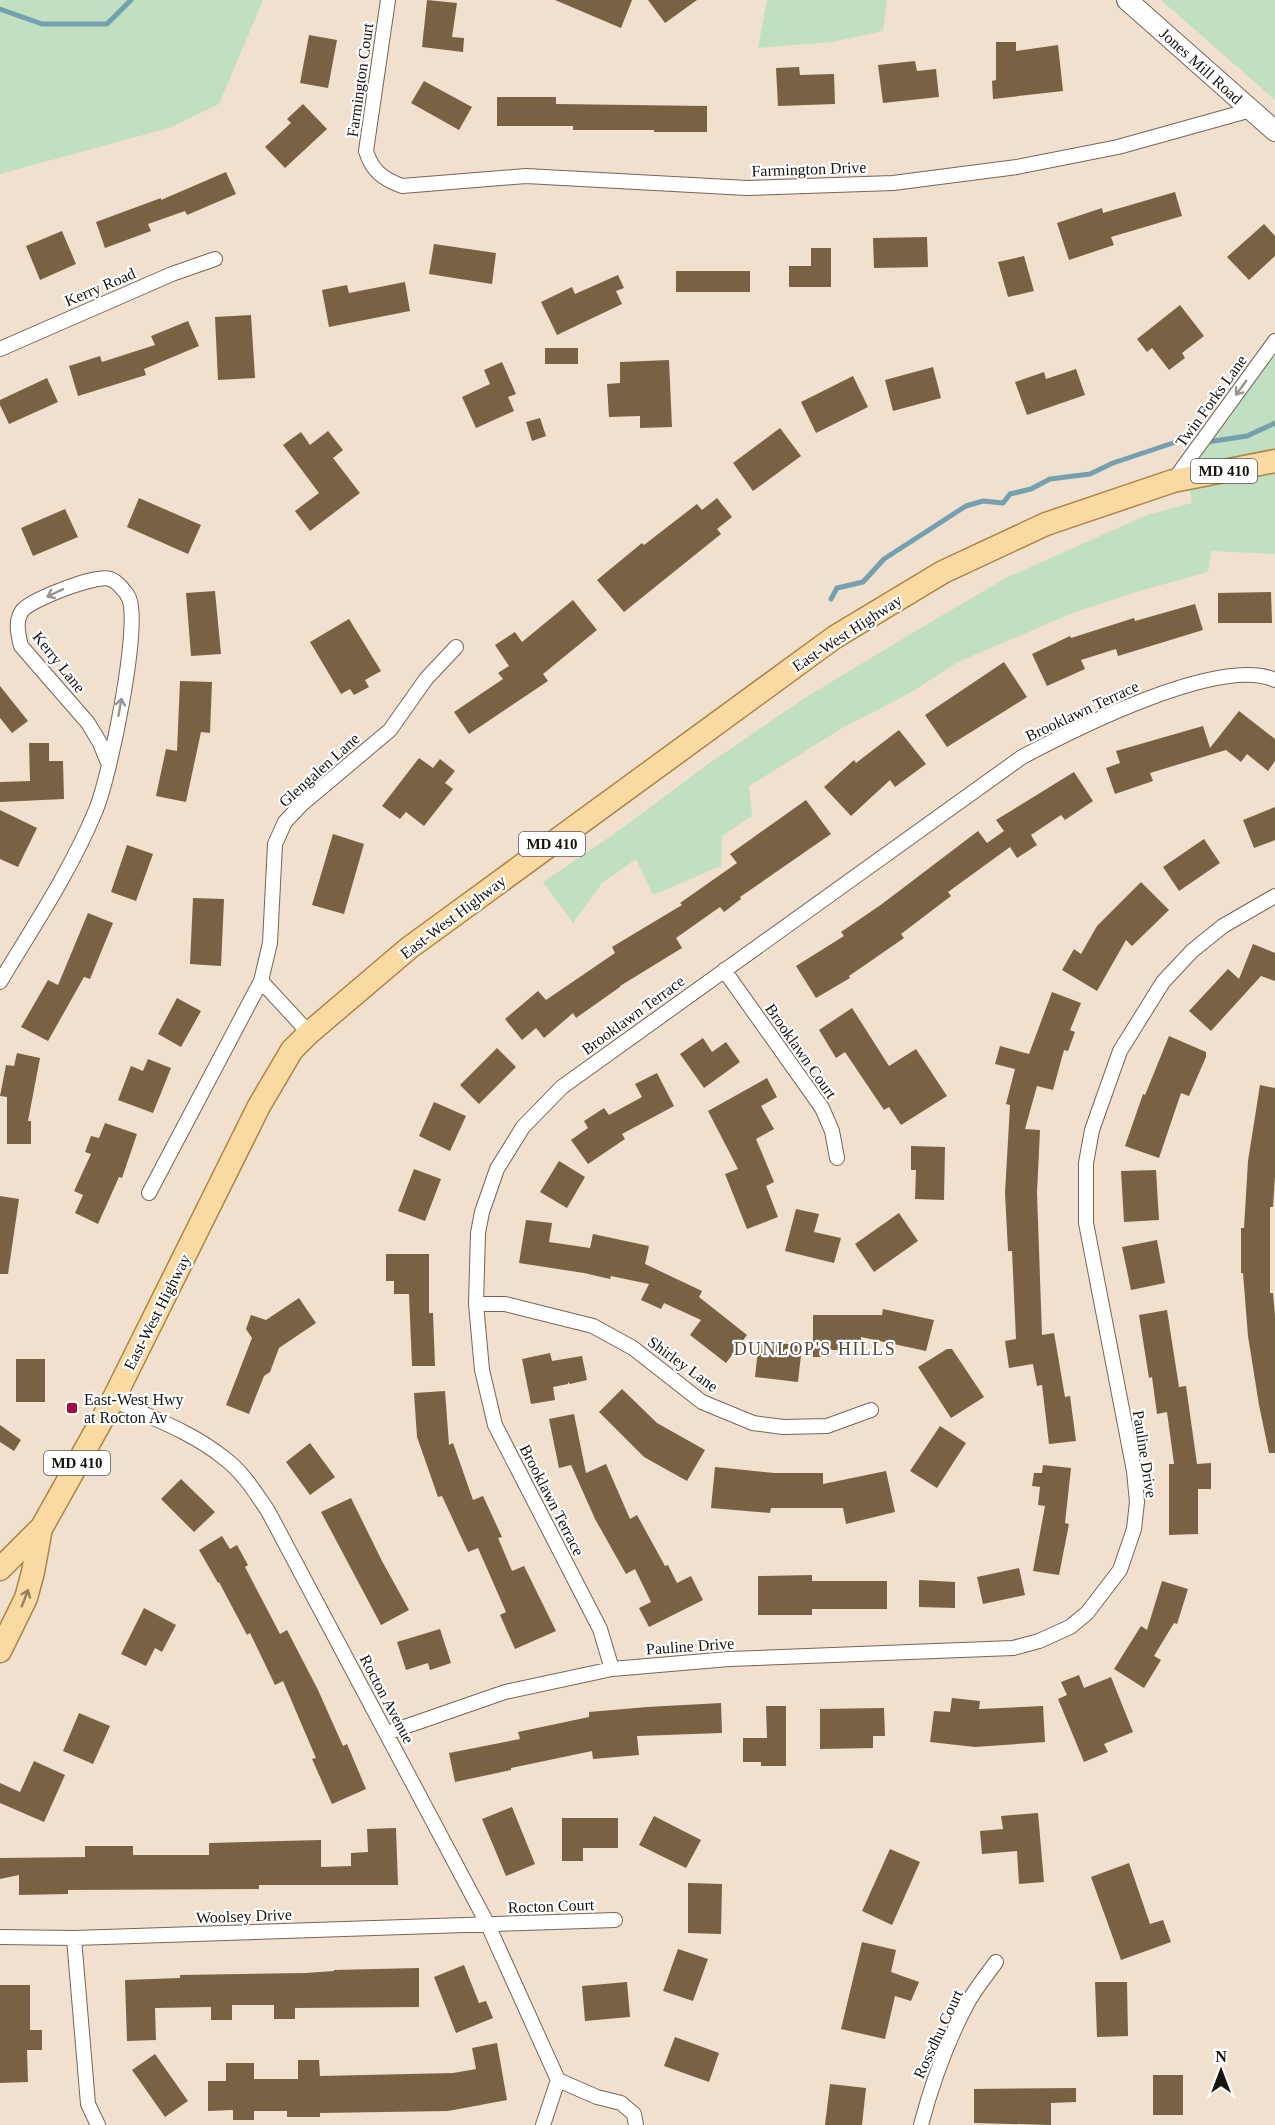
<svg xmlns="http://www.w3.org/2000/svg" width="1275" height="2125" font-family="'Times New Roman',serif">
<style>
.green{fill:#c1dfc1}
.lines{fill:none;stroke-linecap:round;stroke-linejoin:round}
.stream{stroke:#74a0b0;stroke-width:5}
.building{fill:#786243}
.minor-casing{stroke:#756657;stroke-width:16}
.secondary-casing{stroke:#756657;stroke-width:22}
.primary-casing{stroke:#a98546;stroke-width:25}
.minor{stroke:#fff;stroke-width:14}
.secondary{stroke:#fff;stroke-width:20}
.primary{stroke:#fadaa2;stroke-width:22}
.oneway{stroke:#979592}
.oneway2{stroke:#94805f}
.poi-dot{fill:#a50a3d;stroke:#fff;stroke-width:2}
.labels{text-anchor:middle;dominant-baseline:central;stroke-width:4.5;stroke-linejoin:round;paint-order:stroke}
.shield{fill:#fff;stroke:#5d5a56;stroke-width:1.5}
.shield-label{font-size:15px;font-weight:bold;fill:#18130d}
.street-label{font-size:16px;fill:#18130d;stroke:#fff}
.poi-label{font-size:16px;fill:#18130d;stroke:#fff;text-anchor:start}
.neighbourhood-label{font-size:18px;letter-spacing:1.5px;fill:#56483a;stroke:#fff}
</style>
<rect width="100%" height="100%" fill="#f1e0ce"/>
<!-- green -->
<path class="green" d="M0 0H263L219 104 169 128 0 174Z
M767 0H887L883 31 832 42 758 48Z
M1161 0H1275V100Z
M1275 347V554L1211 551 1208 572 1146 589 1075 612 958 662 910 693 844 727 749 786 752 816 722 836 721 866 653 895 636 859 602 883 573 923 543 882 614 834 711 762 808 696 924 626 1008 577 1147 515 1192 503 1187 476 1212 439 1211 434Z"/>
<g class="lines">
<!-- stream -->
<path class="stream" d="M0 9 42 24H107L131 0
M1207 442 1247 436 1275 423
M831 599 837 588 863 582 884 559 966 506 983 501 1003 503 1010 494 1031 489 1050 479 1090 474 1113 463 1176 442"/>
</g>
<!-- building -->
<path class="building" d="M427 0 457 3 452 37 464 38 463 52 422 47Z
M555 0H632L621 28Z
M648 0H697L665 23Z
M309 35 337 40 328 88 300 83Z
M996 42H1016V51L1058 45 1063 91 993 99 992 81 996 80Z
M915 61 917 71 936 69 939 97 883 103 878 65Z
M799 67 800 75 834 74 835 104 778 106 776 68Z
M424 81 472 107 459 130 411 103Z
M497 97H556V104L707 106V132H654V130H573V126H497Z
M303 104 327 129 285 168 265 147 291 123 287 119Z
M226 172 236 194 187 215 185 211 148 224 151 231 105 248 96 222 161 198V200Z
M1175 192 1182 216 1111 237 1114 245 1069 260 1057 223 1102 208 1103 213Z
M1264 224 1275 236V256L1249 280 1227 257Z
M62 231 76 264 40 280 26 246Z
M927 237 928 267 874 268 873 238Z
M434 244 496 253 492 284 429 274Z
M811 248H831V287H789V266H811Z
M1024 256 1034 291 1008 297 998 262Z
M676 271H750V292H676Z
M618 275 624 288 616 291 622 304 557 335 541 302 572 287 575 294Z
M405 282 410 311 329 327 322 290 347 285 349 293Z
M1180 305 1204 336 1182 353 1185 358 1169 370 1152 348 1147 352 1137 339Z
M251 315 255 378 218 380 215 317Z
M188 321 199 346 144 369 146 375 78 396 69 366 100 356 102 362 155 345 151 336Z
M545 348H578V364H545Z
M669 360 672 427 640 428V416L609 417 607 384 620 383V362Z
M502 362 516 394 508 397 514 411 476 428 462 397 490 384 484 370Z
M933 367 941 398 893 411 885 380Z
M1076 369 1085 395 1027 415 1015 382 1044 372 1046 379Z
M853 376 868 407 816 433 801 402Z
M47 378 58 402 9 424 0 405V400Z
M540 418 546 436 532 441 526 422Z
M780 428 801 456 753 491 733 463Z
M328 431 343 450 333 458 360 493 310 531 295 511 319 493 283 445 301 432 310 445Z
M139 498 201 525 188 554 127 527Z
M717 498 732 517 717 529 721 534 624 612 597 580 642 543 644 545 697 504 702 510Z
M65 509 78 537 33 556 21 528Z
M215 591 221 654 191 656 186 593Z
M1271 592 1272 623H1218V593Z
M573 600 597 630 543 674 548 681 469 734 454 712 503 679 498 673 509 666 495 645 515 632 522 642Z
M1195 604 1203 630 1118 656 1116 649 1081 660 1085 669 1047 686 1032 654 1070 636 1071 638 1134 618 1135 621Z
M349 619 381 671 365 680 369 687 354 695 350 689 341 694 310 642Z
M1004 662 1027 697 947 747 925 715Z
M180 681 212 682 210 733 201 732 186 802 156 796 166 749 177 751Z
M0 686 28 721 12 733 0 718Z
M1239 711 1275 739V761L1268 771 1247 754 1241 762 1226 750 1150 773 1153 781 1115 794 1106 768 1120 763 1116 751 1203 726 1210 748Z
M899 730 926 764 895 787 890 780 851 816 824 787 854 760 856 763Z
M29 743H49V761H63L64 799 0 802V782L30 781Z
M419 758 433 768 440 759 455 771 445 783 453 789 424 826 406 812 400 819 382 806Z
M1074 772 1093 801 1065 820 1061 815 1031 835 1037 845 1017 858 1010 847 948 892 951 896 901 934 904 938 849 976 850 978 816 998 796 966 844 936 841 932 882 904 978 831 987 843 1004 831 996 820Z
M806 800 831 834 740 897 741 899 724 912 720 907 676 938 682 948 620 986V987L576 1018 573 1013 544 1038 536 1028 522 1040 505 1019 538 991 546 1000 615 953 612 947 682 905 680 903 737 863 730 854Z
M1275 807V840L1254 848 1243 820Z
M0 810 37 828 18 867 0 859Z
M333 834 364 844 344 914 312 905Z
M1204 839 1220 863 1179 891 1163 867Z
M127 845 153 854 136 901 111 892Z
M1141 882 1169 910 1132 946 1126 940 1097 991 1062 970 1074 949 1081 954 1097 926Z
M193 898 224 899 221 966 190 964Z
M88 913 113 923 90 979 84 977 48 1041 21 1027 48 980 58 985Z
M1253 944 1275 953V981L1261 976 1211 1031 1189 1011 1228 969 1239 979Z
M1052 992 1081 1003 1070 1030 1075 1032 1068 1051 1064 1050 1053 1090 1037 1086 1025 1129 1040 1130 1037 1193 1042 1335 1054 1333 1065 1397 1070 1396 1076 1441 1049 1444 1042 1385 1037 1386 1033 1364 1009 1368 1005 1341 1016 1339 1012 1251H1008L1005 1193 1010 1105 1006 1104 1015 1069 995 1064 1000 1046 1029 1054Z
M177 998 201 1011 181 1047 158 1034Z
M852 1008 889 1066 916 1049 947 1096 901 1125 889 1107 884 1110 845 1052 836 1058 819 1030Z
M1169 1036 1206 1052V1057L1189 1096 1181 1093 1159 1158 1125 1146 1143 1094 1145 1095Z
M703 1038 712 1052 726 1042 740 1062 704 1088 680 1054Z
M497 1048 516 1067 479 1104 460 1085Z
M17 1053 40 1058 28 1121H31V1144H7V1097L0 1096 6 1065 14 1066Z
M148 1059 171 1068 153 1113 118 1100 131 1066 143 1071Z
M657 1073 674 1106 622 1134 625 1139 588 1164 571 1140 588 1128 584 1121 604 1108 609 1115 642 1097 635 1084Z
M767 1078 777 1097 761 1106 774 1129 756 1139 774 1182 766 1186 778 1217 747 1229 725 1174 738 1169 708 1111Z
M1260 1085 1275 1088V1176L1273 1207H1270V1293H1273L1275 1316V1453H1269L1259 1405 1248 1336 1243 1273H1241V1228H1244L1248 1161Z
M434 1102 466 1116 450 1151 419 1136Z
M105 1123 137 1134 122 1178 119 1177 98 1224 75 1213 83 1195 74 1191 91 1154 85 1152 91 1136 99 1138Z
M911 1146 945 1147 944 1200 915 1199 916 1170H911Z
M559 1161 585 1177 567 1208 540 1192Z
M414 1169 441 1179 425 1221 398 1211Z
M1156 1170 1159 1220 1124 1222 1121 1171Z
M0 1196 19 1199 8 1274H0Z
M796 1209 819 1214 814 1232 841 1238 834 1263 785 1251Z
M899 1213 918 1241 874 1272 855 1244Z
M526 1220 552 1223 549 1242 590 1248 593 1234 649 1246 645 1264 702 1291 699 1297 747 1335 726 1363 690 1335 701 1320 664 1303 661 1309 641 1300 649 1284 611 1276 610 1279 584 1273 519 1263Z
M1157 1240 1165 1283 1131 1290 1122 1247Z
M386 1254H429V1313H433L435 1366H412L409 1294H394V1281H386Z
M299 1298 316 1323 279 1348 270 1372 264 1376 249 1414 226 1405 252 1338 246 1329 251 1315 266 1320Z
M883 1309 934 1320 926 1351 861 1337V1344H849V1350H829V1357H813V1315H882Z
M1167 1310 1179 1387 1186 1386 1197 1464 1211 1463V1489H1198V1534L1169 1535V1464H1174L1167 1412 1157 1414 1152 1377 1149 1378 1139 1315Z
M759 1340 802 1346 798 1382 755 1377Z
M947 1349H952L984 1397 951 1418 918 1367Z
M550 1353 552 1361 582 1356 587 1380 570 1384 568 1382V1384L553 1387 555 1400 531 1404 522 1359Z
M16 1359H45V1402H16Z
M622 1389 657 1423 705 1450 687 1481 644 1457 599 1412Z
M445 1391 449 1445 453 1443 473 1500 483 1496 502 1537 498 1538 512 1571 524 1566 556 1631 515 1649 500 1615 506 1612 478 1548 468 1552 442 1496 438 1497 417 1437 414 1393Z
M574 1414 586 1473 606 1464 630 1519 637 1515 665 1566 668 1565 677 1583 691 1576 703 1600 649 1627 639 1608 651 1602 635 1569 626 1574 595 1519 571 1465 559 1468 549 1419Z
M0 1425 21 1440 14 1451 0 1442Z
M940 1426 966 1443 937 1488 910 1471Z
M310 1443 335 1477 310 1495 286 1462Z
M1043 1465 1071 1468 1065 1523 1069 1524 1059 1575 1033 1571 1045 1506 1038 1505 1040 1487 1032 1486 1034 1473H1042Z
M715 1467 774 1473H823V1484L886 1471 895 1512 846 1524 843 1508H771L770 1513 711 1508Z
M181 1479 215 1512 194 1532 161 1499Z
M351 1498 382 1561 409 1610 381 1625 321 1512Z
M222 1536 230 1549 237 1545 248 1565 245 1567 280 1634 287 1630 318 1690 343 1746 347 1744 366 1789 332 1804 312 1759 316 1758 283 1681 275 1685 250 1633 247 1635 219 1582 218 1583 199 1550Z
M1019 1568 1025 1595 983 1604 977 1577Z
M812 1575V1581H887V1609H812V1615H758V1576Z
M919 1580 955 1582V1608L919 1607Z
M1162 1581 1188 1589 1177 1624 1174 1623 1154 1656 1161 1660 1144 1688 1114 1669 1141 1626 1147 1630Z
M144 1608 176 1625 162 1652 155 1648 146 1666 121 1654Z
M440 1629 451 1663 430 1670 428 1663 406 1670 397 1642Z
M1079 1675 1084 1688 1111 1677 1133 1732 1104 1744 1108 1752 1084 1762 1058 1699 1067 1695 1061 1682Z
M952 1698 980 1701 979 1709 1043 1706 1045 1742 975 1747 930 1742 934 1711 950 1712Z
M721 1703 722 1733 637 1736 639 1755 593 1759 592 1751 511 1768V1770L455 1782 449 1753 520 1739 518 1732 589 1717V1712L647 1707Z
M766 1706H786V1766H761V1762H743V1738H767Z
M884 1708 885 1736H873V1748L820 1749V1709Z
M79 1713 110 1726 93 1764 63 1751Z
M34 1761 65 1775 44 1822 0 1803V1783L20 1792Z
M512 1807 535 1864 506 1876 482 1819Z
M1038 1813 1044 1882 1019 1884 1017 1851 982 1854 980 1831 1003 1829 1001 1816Z
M654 1816 701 1840 686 1868 639 1845Z
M562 1818H618V1848H583V1861H562Z
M396 1828 398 1885H259V1889L68 1890V1894L19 1895V1875L0 1879V1858L85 1857V1846H133V1855H209V1843L321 1840V1867L351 1866V1853L368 1852 367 1829Z
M890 1849 920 1862 892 1925 862 1911Z
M1129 1863 1150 1924 1163 1920 1171 1942 1121 1960 1091 1877Z
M688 1883 722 1884 721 1934 688 1933Z
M862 1942 896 1950 891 1972 919 1982 911 2001 895 1996 885 2039 841 2029Z
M678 1949 708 1959 693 2001 663 1991Z
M464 1965 479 2003 486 2001 493 2018 456 2033 434 1977Z
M419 1968V2007L295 2008V2019H274V2005H232V2020H211V2007L155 2008 156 2040 127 2041 125 1980 180 1978V1975L305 1973 334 1971V1970Z
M627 1982 630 2017 585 2021 582 1986Z
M1095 1982H1127L1128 2036 1097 2037Z
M0 1985H30V2030H42V2050H27L28 2082 0 2083Z
M675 2037 719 2053 709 2082 664 2066Z
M497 2043 507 2100 448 2111 320 2113V2117H287V2111H254V2120H233V2110L208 2111V2081H226V2063H254V2079H298V2060H319L320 2076 453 2073 476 2069 472 2048Z
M155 2054 188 2101 165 2117 132 2070Z
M1153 2075H1183V2115H1153Z
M830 2084 866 2088 862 2125H825Z
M1076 2088V2102L1051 2103V2125L974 2123V2089Z"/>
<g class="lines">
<defs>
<path id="minor" d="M388 0 366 151C372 171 383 179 402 186L526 176 747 188 893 183 1017 167 1118 147 1251 110
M0 349 172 274 215 259
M1173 481 1275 341
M724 970 822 1108 832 1131 837 1158
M0 982C33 927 70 872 95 812 109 781 141 627 129 598 126 592 117 581 110 579 96 574 30 600 22 611 15 621 18 634 21 646L88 723 100 743 109 765
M309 1033 261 981 270 943 275 844 285 822 301 805 390 730 426 679 456 647
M149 1193 261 981
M476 1304H505L593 1326 633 1348 702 1402 753 1423 783 1427 827 1426 871 1410
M113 1400C150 1417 192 1432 224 1458 243 1472 255 1492 268 1511L488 1925 558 2080 543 2125
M612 1669 600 1629 495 1425 482 1370 476 1304 478 1233 482 1212 497 1169 523 1127 562 1087 1022 757C1073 730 1220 655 1275 680
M387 1733 505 1692 612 1669 729 1659 1013 1648 1039 1641 1070 1627 1087 1613 1120 1570 1134 1529 1137 1502 1134 1471 1086 1223V1163L1092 1130 1120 1051 1163 982 1192 951 1223 926 1275 896
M0 1937 74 1938 615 1920
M74 1938 88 2104 98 2125
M558 2080 597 2097 621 2103 634 2114 636 2125
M921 2125C932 2083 947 2042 967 2004 975 1989 986 1976 996 1962"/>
<path id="secondary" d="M1127 0 1275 131"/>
<path id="primary" d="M0 1569 42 1527 113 1400 259 1106 292 1050 309 1033 409 948 835 637 943 572 1046 524 1173 481 1275 461
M0 1651 26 1598 33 1572 41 1528"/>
</defs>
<!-- minor casing -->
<use href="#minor" class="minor-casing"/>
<!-- secondary casing -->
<use href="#secondary" class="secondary-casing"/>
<!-- primary casing -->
<use href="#primary" class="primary-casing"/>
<!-- minor -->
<use href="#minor" class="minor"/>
<!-- secondary -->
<use href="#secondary" class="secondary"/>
<!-- primary -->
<use href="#primary" class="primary"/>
</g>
<!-- one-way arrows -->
<defs><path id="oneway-shaft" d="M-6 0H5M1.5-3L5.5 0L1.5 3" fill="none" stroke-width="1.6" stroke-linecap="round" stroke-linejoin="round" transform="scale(1.5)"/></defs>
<g class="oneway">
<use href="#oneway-shaft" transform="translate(1241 388) rotate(126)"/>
<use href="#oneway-shaft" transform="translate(55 593) rotate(155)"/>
<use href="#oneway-shaft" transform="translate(120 707) rotate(-80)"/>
</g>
<use class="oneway2" href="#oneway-shaft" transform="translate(25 1598) rotate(-69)"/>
<!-- markers -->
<rect class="poi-dot" x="66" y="1402" width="12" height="12" rx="3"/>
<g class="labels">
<!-- shield labels -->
<g class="shield">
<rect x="1191" y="459" width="66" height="24" rx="4.5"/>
<rect x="519" y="832" width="66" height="24" rx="4.5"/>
<rect x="44" y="1451" width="66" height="24" rx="4.5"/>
</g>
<g class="shield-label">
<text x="1224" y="471">MD 410</text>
<text x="552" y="844">MD 410</text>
<text x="77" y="1463">MD 410</text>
</g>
<!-- street labels -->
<g class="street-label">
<text transform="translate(1201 66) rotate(42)">Jones Mill Road</text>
<text transform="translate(360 80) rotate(-82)">Farmington Court</text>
<text transform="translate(809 169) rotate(-2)">Farmington Drive</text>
<text transform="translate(100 287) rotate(-23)">Kerry Road</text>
<text transform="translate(1211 401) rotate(-54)">Twin Forks Lane</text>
<text transform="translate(847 633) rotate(-33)">East-West Highway</text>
<text transform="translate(59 662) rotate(51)">Kerry Lane</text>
<text transform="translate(1082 711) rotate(-25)">Brooklawn Terrace</text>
<text transform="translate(319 770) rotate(-42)">Glengalen Lane</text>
<text transform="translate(453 917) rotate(-37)">East-West Highway</text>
<text transform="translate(633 1015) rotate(-36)">Brooklawn Terrace</text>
<text transform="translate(801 1051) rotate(55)">Brooklawn Court</text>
<text transform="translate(157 1312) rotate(-63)">East-West Highway</text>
<text transform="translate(683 1364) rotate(36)">Shirley Lane</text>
<text transform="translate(1145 1454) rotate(81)">Pauline Drive</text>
<text transform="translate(552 1500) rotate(63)">Brooklawn Terrace</text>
<text transform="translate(690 1646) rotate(-4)">Pauline Drive</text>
<text transform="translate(387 1699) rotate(62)">Rocton Avenue</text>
<text transform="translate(551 1906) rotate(-2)">Rocton Court</text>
<text transform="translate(244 1916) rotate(-2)">Woolsey Drive</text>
<text transform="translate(938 2034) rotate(-65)">Rossdhu Court</text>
</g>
<!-- poi labels -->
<g class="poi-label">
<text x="84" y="1399">East-West Hwy<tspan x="84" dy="18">at Rocton Av</tspan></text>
</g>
<!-- neighbourhood labels -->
<g class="neighbourhood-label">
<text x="815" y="1349">DUNLOP'S HILLS</text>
</g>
</g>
<!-- north arrow -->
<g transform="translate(1221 2071)" stroke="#ffffff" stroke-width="4.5" paint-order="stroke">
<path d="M0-4.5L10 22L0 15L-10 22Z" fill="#18130d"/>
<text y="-9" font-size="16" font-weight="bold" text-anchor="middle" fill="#18130d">N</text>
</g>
</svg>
